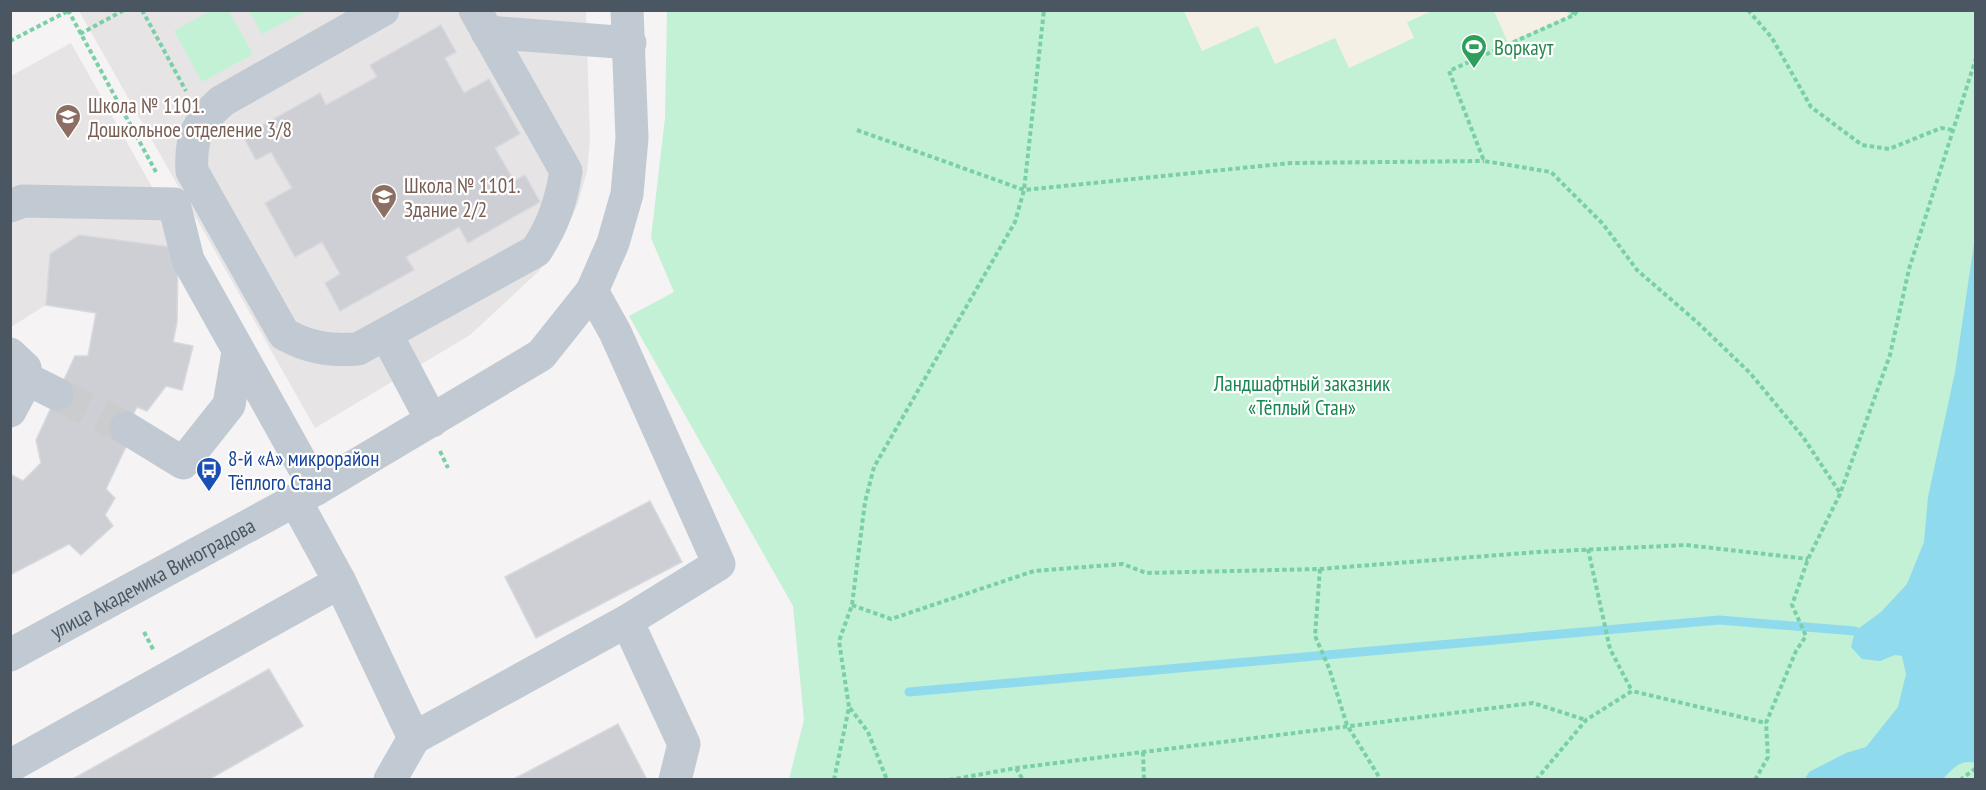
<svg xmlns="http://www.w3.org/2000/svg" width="1986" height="790" font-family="'PT Sans Narrow',sans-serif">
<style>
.education{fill:#e6e4e5}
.green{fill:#c3f1d5}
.sand{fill:#f5f0e5}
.water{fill:#90daee}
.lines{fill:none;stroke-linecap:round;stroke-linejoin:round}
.stream{stroke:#90daee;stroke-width:9}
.building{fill:#cdcfd5;stroke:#d7d9de;stroke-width:1.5}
.minor-tunnel{stroke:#caccce;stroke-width:33;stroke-dasharray:33 16;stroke-linecap:butt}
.path{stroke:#7ad0a6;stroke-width:4;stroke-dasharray:4.5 3;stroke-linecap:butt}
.minor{stroke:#c1cad2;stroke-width:33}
.labels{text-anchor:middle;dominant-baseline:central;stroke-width:4.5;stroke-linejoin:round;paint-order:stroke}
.leisure-label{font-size:21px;fill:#27864d;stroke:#fff;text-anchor:start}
.education-label{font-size:21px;fill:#785e54;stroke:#fff;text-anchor:start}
.park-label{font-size:21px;fill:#17864f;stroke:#fff}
.transit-label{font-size:21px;fill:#164399;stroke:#fff;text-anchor:start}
.street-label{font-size:21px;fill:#4a5661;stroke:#fff}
</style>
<rect width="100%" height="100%" fill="#f5f3f3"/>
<!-- education -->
<path class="education" d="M79 11H586L590 139 587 171 578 203 563 237 539 271 470 335 315 428Z
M71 43 161 203 178 248 96 313 46 305 11 327V76Z"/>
<!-- green -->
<path class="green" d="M210 11H229L253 54 202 82 174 31Z
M249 11H306L262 34Z
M667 11H1975V779H789L804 720 793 606 629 316 674 292 651 238 665 118Z"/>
<!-- sand -->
<path class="sand" d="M1184 11H1432L1407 22 1414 38 1349 68 1335 38 1275 64 1258 26 1202 51Z
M1494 11H1567L1569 16 1508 43Z"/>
<!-- water -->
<path class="water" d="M1975 237V763C1960 759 1953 769 1943 779H1805L1809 772 1846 753 1866 747 1898 707 1906 674 1902 656 1895 655 1880 661 1862 659 1851 647 1855 631 1881 612 1907 584 1924 542 1928 497 1955 372Z"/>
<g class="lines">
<!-- stream -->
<path class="stream" d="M909 692 1719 620 1855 631"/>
</g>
<!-- building -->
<path class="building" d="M441 25 456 52 445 58 464 93 489 79 520 134 495 148 514 181 525 175 540 202 468 243 459 227 406 257 414 270 340 311 325 283 340 274 322 242 295 257 265 203 292 188 271 152 256 160 243 136 320 93 326 105 377 77 370 65Z
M79 235 178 248 177 322 173 342 193 346 182 390 166 386 147 411 137 407 122 436 129 440 106 489 115 498 105 515 113 526 81 555 69 544 10 575V474L23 481 41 463 36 440 75 356H88L96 313 46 305 50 254Z
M650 501 682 562 536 638 505 577Z
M269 669 303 726 208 780H71Z
M618 724 647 780H512Z"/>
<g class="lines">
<!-- minor-tunnel -->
<path class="minor-tunnel" d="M57 394 126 428"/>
<!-- path -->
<path class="path" d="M68 10 156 172
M142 10 186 91
M1572 10 1574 15 1449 71 1484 161 1551 172 1603 224 1637 270 1697 322 1750 373 1803 437 1840 493
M1748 10 1772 38 1811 107 1862 145 1889 149 1941 128 1953 130
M1574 15 1578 10
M80 34 124 10
M10 41 68 11
M857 130 1024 190 1291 163 1484 161
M440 451 448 468
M1588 549 1610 649 1632 691
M1320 569 1315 636 1329 668 1347 725 1381 780
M852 605 891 619 1034 571 1123 564 1146 573 1320 569 1538 552 1686 545 1808 559
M144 632 154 651
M850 708 868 732 887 780
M1143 752 1144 780
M1016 768 1023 780
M834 780 849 707 839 641 852 605 865 502 874 467 1015 222 1024 190 1044 10
M949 780 1016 768 1533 703 1586 720
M1536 780 1586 720 1632 691 1766 723
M1755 780 1768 757 1766 723 1796 651 1806 636 1792 605 1808 559 1840 494 1890 355 1909 269 1976 58
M1960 780 1976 768"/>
<!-- minor -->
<g class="minor">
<path d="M383 10 222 101C197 123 190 137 192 171L284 334C309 348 330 351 358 349L536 251C553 225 561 202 566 171L475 10"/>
<path d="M487 32 630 43"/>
<path d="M10 206 23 201 174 204 188 260 316 489"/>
<path d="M592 291 615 332 719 564 627 621 684 744 675 780"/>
<path d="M386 334 432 421"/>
<path d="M10 354 25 368 27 379"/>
<path d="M10 411 27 379 57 394"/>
<path d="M126 428 183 463 229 405 238 352"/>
<path d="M295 500 340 582 414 738 390 780"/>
<path id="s1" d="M10 655 316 489 541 355 592 291 613 243 627 194 632 138 627 10"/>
<path d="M414 738 627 621"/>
<path d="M10 766 340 582"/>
</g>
</g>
<!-- icons -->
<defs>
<symbol id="stadium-pin" viewBox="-11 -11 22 30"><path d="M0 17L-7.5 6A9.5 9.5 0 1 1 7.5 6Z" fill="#2e9e5b" stroke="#fff"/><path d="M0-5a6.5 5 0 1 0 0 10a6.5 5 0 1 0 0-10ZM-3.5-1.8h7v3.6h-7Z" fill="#fff"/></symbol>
<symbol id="school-pin" viewBox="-11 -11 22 30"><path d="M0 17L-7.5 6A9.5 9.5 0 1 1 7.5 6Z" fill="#8d6e63" stroke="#fff"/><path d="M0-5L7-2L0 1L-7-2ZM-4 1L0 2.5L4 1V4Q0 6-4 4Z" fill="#fff"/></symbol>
<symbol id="bus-pin" viewBox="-11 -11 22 30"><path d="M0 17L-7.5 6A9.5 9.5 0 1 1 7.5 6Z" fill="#1a4fb4" stroke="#fff"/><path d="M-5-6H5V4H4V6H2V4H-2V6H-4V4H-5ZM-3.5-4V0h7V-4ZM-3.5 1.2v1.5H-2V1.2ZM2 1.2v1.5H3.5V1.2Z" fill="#fff"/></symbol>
</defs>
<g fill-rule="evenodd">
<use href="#stadium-pin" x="1459" y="32" width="30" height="40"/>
<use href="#school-pin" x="53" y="102" width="30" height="40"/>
<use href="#school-pin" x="369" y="182" width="30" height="40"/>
<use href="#bus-pin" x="194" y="455" width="30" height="40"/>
</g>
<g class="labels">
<!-- leisure labels -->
<g class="leisure-label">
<text x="1494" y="47">Воркаут</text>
</g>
<!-- education labels -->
<g class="education-label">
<text x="88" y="105">Школа № 1101.<tspan x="88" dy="24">Дошкольное отделение 3/8</tspan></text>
<text x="404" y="185">Школа № 1101.<tspan x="404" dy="24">Здание 2/2</tspan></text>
</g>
<!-- park labels -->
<g class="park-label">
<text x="1302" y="383">Ландшафтный заказник<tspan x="1302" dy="24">«Тёплый Стан»</tspan></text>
</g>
<!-- transit labels -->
<g class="transit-label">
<text x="228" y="458">8-й «А» микрорайон<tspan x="228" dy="24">Тёплого Стана</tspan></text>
</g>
<!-- street labels -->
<g class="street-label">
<text stroke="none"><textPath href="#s1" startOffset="162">улица Академика Виноградова</textPath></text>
</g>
</g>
<!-- border -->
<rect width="1986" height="790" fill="none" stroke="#4a5661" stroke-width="24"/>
</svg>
